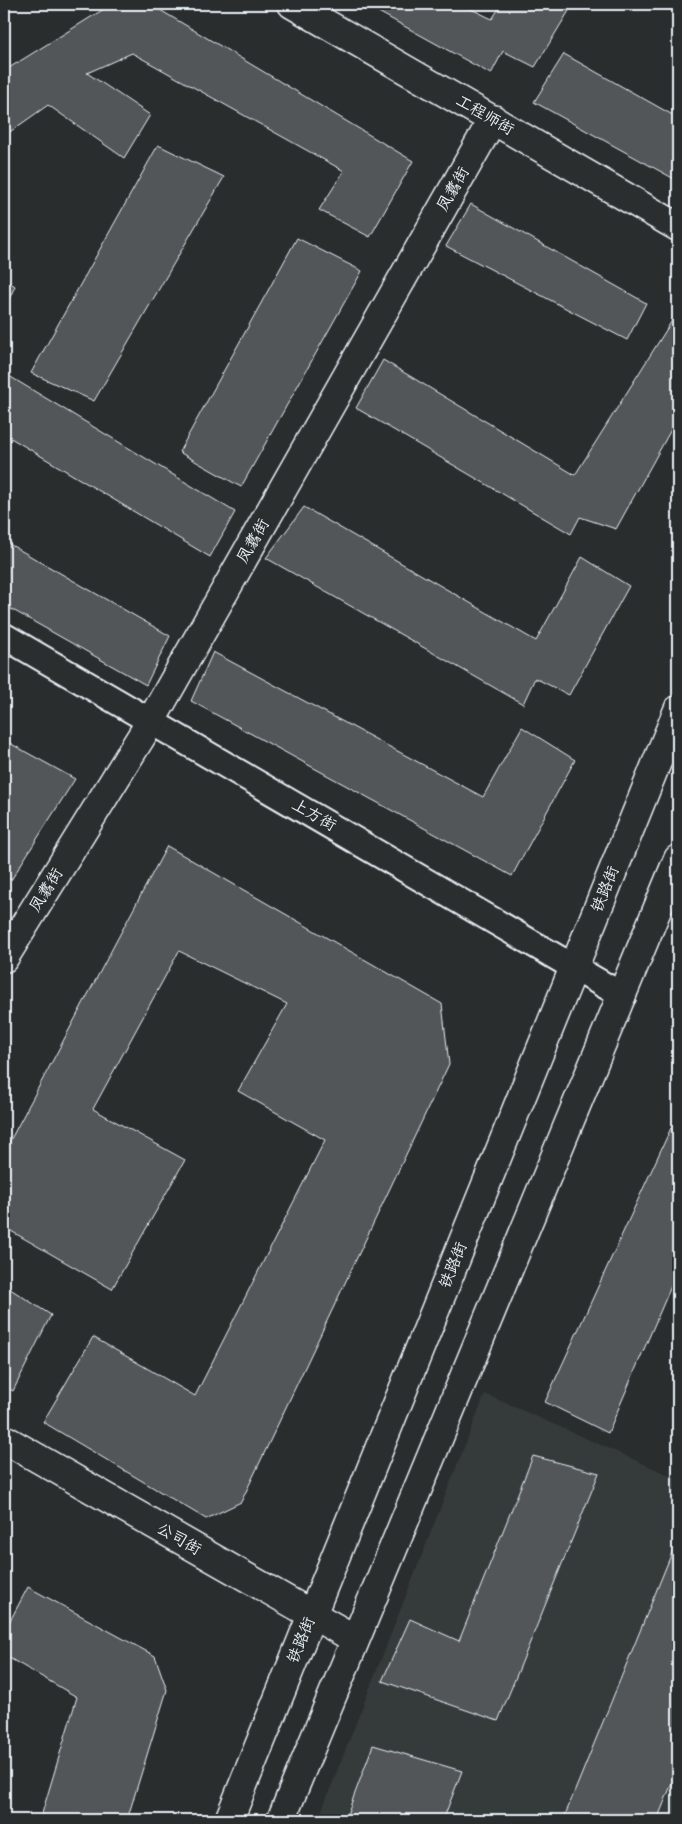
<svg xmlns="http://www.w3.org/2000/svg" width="682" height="1824" font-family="'Architects Daughter','LXGW WenKai TC',sans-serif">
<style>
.built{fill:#363a3b}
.building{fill:#535759;stroke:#e8f1f8}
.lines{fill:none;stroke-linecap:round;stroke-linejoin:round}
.street-casing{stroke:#e8f1f8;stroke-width:29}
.secondary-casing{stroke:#e8f1f8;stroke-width:31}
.street{stroke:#2a2d2e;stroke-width:25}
.secondary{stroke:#2a2d2e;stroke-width:28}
.labels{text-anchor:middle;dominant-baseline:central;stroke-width:4;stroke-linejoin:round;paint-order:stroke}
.street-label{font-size:16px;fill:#e8f1f8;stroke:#2a2d2e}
</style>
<rect width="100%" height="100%" fill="#2a2d2e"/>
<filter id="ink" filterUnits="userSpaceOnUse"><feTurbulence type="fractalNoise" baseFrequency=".02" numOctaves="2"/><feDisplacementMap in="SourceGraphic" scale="10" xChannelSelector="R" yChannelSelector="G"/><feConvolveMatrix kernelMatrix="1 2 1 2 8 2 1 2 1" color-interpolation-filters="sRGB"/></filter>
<g filter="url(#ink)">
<!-- built -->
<path class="built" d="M485 1394 678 1479V1820H318Z"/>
<!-- building -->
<path class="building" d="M112 4H150L413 161 370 237 319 210 344 171 132 53 87 73 150 115 124 158 48 105 4 136V71Z
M364 4H461L492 19 502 4H573L535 67 503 51 491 74Z
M564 54 678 118V181L534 102Z
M158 145 224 177 94 401 31 373Z
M471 204 646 303 627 340 446 246Z
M297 238 362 271 241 487 179 452Z
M4 279 15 286 4 310Z
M673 319 678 322V417L616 529 580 517 571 534 356 408 383 360 575 475Z
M4 373 235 512 210 557 4 434Z
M304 507 536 641 582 557 629 586 569 695 535 678 523 704 266 558Z
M4 541 170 636 146 685 4 605Z
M213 652 483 797 522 727 575 760 512 876 191 701Z
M4 740 75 779 11 880 4 876Z
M167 846 442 1004 449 1064 241 1502 206 1519 43 1422 93 1337 195 1396 325 1140 238 1091 287 1004 179 951 93 1109 185 1160 112 1289 4 1227V1152Z
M671 1128 678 1131V1270L608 1433 545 1402Z
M4 1285 51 1315 13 1391 4 1386Z
M533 1456 599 1473 498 1721 382 1681 410 1619 459 1641Z
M673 1550 678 1553V1768L657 1820H563Z
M28 1587 155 1656 167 1690 127 1820H40L77 1697 4 1655V1632Z
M373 1745 462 1771 443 1820H345Z"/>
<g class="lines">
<defs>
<path id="street" d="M4 636 623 996"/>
<path id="secondary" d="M292 4 678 227
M4 958 151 721 493 119
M4 1439 355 1639
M229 1820 678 710
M281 1820 678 859"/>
</defs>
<!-- street casing -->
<use href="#street" class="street-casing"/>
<!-- secondary casing -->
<use href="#secondary" class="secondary-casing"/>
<!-- street -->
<use href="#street" class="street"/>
<!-- secondary -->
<use href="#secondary" class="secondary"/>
</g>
</g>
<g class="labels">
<!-- street labels -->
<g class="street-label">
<text transform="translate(485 115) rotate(30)">工程师街</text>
<text transform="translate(453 189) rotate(-60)">凤翥街</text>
<text transform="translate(253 541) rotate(-60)">凤翥街</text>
<text transform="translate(314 815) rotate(30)">上方街</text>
<text transform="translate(605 889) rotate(-68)">铁路街</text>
<text transform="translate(46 890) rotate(-58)">凤翥街</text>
<text transform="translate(453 1265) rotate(-68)">铁路街</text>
<text transform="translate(179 1539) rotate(30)">公司街</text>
<text transform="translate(301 1640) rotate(-68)">铁路街</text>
</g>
</g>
<!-- margin -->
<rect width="682" height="1824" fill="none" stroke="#2a2d2e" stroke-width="20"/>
<rect x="10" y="10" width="662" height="1804" fill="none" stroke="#e8f1f8" stroke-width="2" filter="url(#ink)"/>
</svg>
